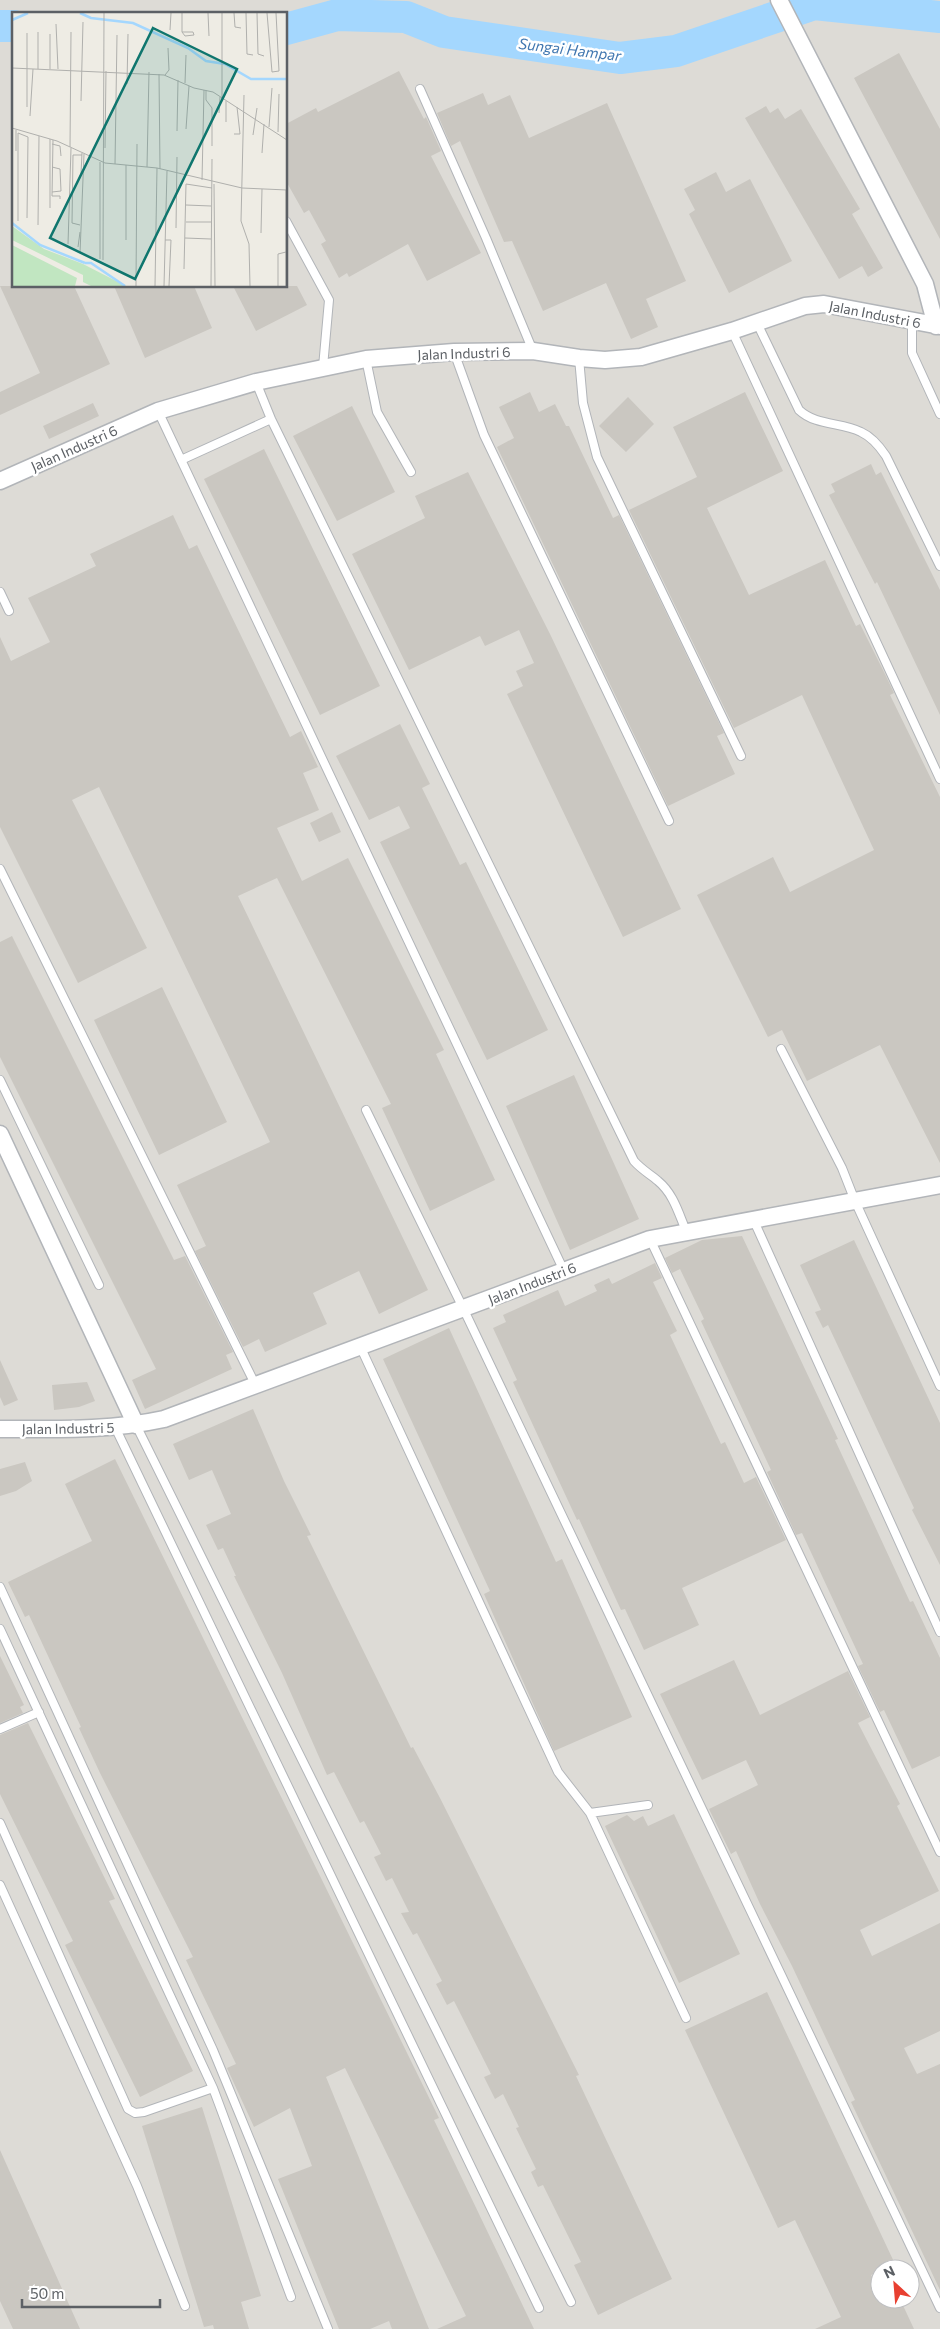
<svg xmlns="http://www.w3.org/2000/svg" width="940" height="2329" font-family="Commissioner,sans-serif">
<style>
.industrial{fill:#dddbd6;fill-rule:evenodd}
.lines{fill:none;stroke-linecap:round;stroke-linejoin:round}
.river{stroke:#a4d7fe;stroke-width:32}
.building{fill:#cac7c1}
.lane-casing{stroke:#b2b5b9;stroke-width:10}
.street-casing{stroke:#b2b5b9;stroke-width:19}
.lane{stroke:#fff;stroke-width:8}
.street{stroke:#fff;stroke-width:16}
.labels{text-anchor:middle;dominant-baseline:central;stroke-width:5;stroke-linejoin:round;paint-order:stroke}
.street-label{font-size:14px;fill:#5c6065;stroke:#fff}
.water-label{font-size:15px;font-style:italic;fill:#4177b0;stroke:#fff}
.inset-river{fill:none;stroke:#a4d7fe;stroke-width:2.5}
.inset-road{fill:none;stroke:#b0b0ad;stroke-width:1}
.view{fill:#0f766e;fill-opacity:0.15;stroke:#0f766e;stroke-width:2.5}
.inset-edge{fill:none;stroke:#5c6065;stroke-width:2.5}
</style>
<rect width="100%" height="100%" fill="#eeece4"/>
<!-- industrial -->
<path class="industrial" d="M0 0H940V2329H0ZM14 14H286V286H14ZM880 2269H910V2299H880Z"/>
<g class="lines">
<!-- river -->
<path class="river" d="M0 26H14
M286 29 337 15 406 17 444 32 620 58 676 51 814 4 940 17"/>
</g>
<!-- building -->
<path class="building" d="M899 53 940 129V239L854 78Z
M399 71 424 119 426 117 441 151 431 156 481 253 427 281 408 244 349 277 347 273 339 278 321 244 326 241 309 210 304 213 286 181V124L316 108 318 112Z
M483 93 488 105 510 95 529 138 607 103 686 281 646 299 658 327 631 339 606 283 543 311 512 241 504 242 460 141 451 146 437 113Z
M766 106 770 113 778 108 785 119 801 109 860 209 852 214 883 268 868 277 862 266 839 279 745 118Z
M716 172 726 192 750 179 792 261 729 293 689 214 695 210 684 189Z
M0 286H74L110 364 0 415V392L40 373Z
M114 286H194L212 328 145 358Z
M233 286H297L307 305 256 331Z
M530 392 539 412 555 404 566 426H569L613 518 619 515 724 733 717 736 735 774 668 806 497 447 514 438 499 407Z
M745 392 783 471 707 508 749 595 825 560 856 626 860 624 884 672 894 693 890 695 940 797V1163L880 1045 807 1081 782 1030 768 1037 697 895 773 857 790 892 874 850 802 695 734 728 629 510 697 477 673 427Z
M628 397 654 424 626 452 599 426Z
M93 403 99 416 49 439 43 426Z
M352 406 395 492 337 521 293 436Z
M264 449 380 686 320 715 204 479Z
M871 464 876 475 881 472 940 590V715L877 582 875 584 829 495 835 492 831 484Z
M468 472 550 634 681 909 623 937 507 694 523 686 516 671 534 663 519 630 485 646 480 636 409 670 352 554 425 518 415 496Z
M173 515 189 549 197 545 290 737 301 731 318 767 303 773 319 810 277 828 302 881 348 858 444 1050 436 1054 495 1180 430 1211 382 1108 391 1104 277 878 238 896 428 1290 379 1314 359 1271 313 1293 327 1324 265 1352 259 1339 243 1347 195 1251 206 1246 177 1185 270 1142 99 787 72 800 147 948 78 983 0 827V637L11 661 50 642 28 598 96 566 90 554Z
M400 724 430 784 422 788 460 865 466 862 548 1030 487 1060 380 842 410 828 399 806 369 820 336 756Z
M332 812 341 832 319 842 310 823Z
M12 936 174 1260 185 1256 233 1352 226 1355 232 1369 145 1409 132 1380 156 1369 0 1057V942Z
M162 987 227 1122 159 1155 94 1020Z
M574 1075 639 1219 570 1250 506 1106Z
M742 1236 838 1439 835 1440 910 1602 913 1601 940 1658V1756L912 1769 884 1710 880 1712 858 1666 863 1664 802 1533 796 1535 767 1472 771 1470 701 1321 704 1319 680 1269 672 1273 665 1258 702 1240Z
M854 1240 940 1423V1565L912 1510 914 1508 828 1325 823 1328 815 1312 821 1310 800 1265Z
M655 1263 662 1278 653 1282 677 1331 670 1335 721 1444 725 1442 744 1483 756 1477 786 1540 682 1588 699 1625 644 1650 625 1609 621 1610 579 1519 577 1520 513 1382 517 1380 493 1328 506 1322 503 1315 558 1290 565 1306 597 1291 594 1285 609 1278 612 1284Z
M449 1328 556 1562 562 1559 632 1717 554 1751 484 1594 490 1591 383 1359Z
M0 1360 18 1400 4 1406 0 1397Z
M87 1382 95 1401 79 1407 54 1410 52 1385Z
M253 1409 284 1481 311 1535 307 1536 411 1748 413 1747 440 1798 579 2075 576 2076 672 2279 598 2315 574 2265 581 2262 543 2185 538 2187 531 2172 536 2169 516 2128 519 2127 503 2094 495 2099 484 2077 491 2074 454 2001 447 2005 436 1984 442 1981 417 1933 413 1935 401 1913 409 1912 392 1878 386 1881 374 1857 381 1854 364 1821 360 1823 334 1772 327 1775 282 1673 234 1576H236L223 1548 218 1550 206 1525 231 1514 212 1470 189 1480 173 1444Z
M115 1459 439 2118 434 2120 534 2329H437L466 2316 345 2068 326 2077 429 2329H392L389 2321 370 2329H339L278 2179 312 2166 290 2108 254 2127 227 2068 236 2064 186 1960 193 1957 100 1773 79 1728 81 1727 29 1615 25 1617 8 1582 92 1541 65 1484Z
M25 1462 32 1481 16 1491 0 1496V1469Z
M0 1656 24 1705 20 1707 23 1713 0 1723Z
M734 1660 760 1715 848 1671 870 1717 858 1723 900 1804 897 1806 939 1891 860 1930 872 1956 940 1923V2031L904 2048 917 2074 940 2064V2290L851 2102 855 2100 792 1966 760 1904 736 1851 731 1854 709 1809 758 1785 746 1760 702 1780 660 1694Z
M28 1723 115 1899 109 1901 193 2071 140 2097 65 1945 73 1941 0 1794V1735Z
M674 1814 740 1954 679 1983 605 1826 627 1815 634 1821 643 1816 648 1826Z
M767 1992 895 2264 880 2269V2271L871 2275 880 2293V2299H900L914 2329H815L841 2317 795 2220 778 2228 685 2030Z
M202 2107 261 2296 241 2302 249 2329H214L213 2325 204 2327 142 2126Z
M0 2150 80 2329H13L0 2301Z"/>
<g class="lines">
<defs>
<path id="lane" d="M420 89 486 238 533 351
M286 221 329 300 323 367
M912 321V353L940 414
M757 323 799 410C816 426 841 422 861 432 872 437 880 447 886 456L940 566
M732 331 940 779
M454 352 484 435 669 821
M579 358 583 403 597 457 741 756
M366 359 377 412 411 472
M256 382 271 419 634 1161C642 1170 650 1174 658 1181 674 1194 679 1215 687 1233
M158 411 564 1271
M181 460 271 419
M0 592 9 611
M0 869 255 1384
M781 1049 842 1168 855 1201 940 1386
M0 1080 99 1285
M366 1110 464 1310 940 2308
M754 1221 940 1632
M650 1239 940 1852
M360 1346 558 1772 590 1813 686 2018
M136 1425 571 2302
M115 1427 539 2308
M0 1587 213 2050 328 2329
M0 1629 213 2088 291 2297
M0 1729 39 1712
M590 1813 648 1805
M0 1823 128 2109 135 2113 144 2112 213 2088
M0 1885 137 2186 185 2306"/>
<path id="street" d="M779 0 925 284 936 326
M0 481 158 411 256 382 366 359 454 352 533 351 579 358 605 360 641 357 732 331 805 306 824 304 940 326
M0 1134 136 1425
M0 1429C55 1429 109 1431 164 1419L650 1239 940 1185"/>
</defs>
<!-- lane casing -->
<use href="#lane" class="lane-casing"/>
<!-- street casing -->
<use href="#street" class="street-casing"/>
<!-- lane -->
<use href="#lane" class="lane"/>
<!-- street -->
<use href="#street" class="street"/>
</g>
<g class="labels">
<!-- street labels -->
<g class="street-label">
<text transform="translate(875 314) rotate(11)">Jalan Industri 6</text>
<text transform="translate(464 353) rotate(-2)">Jalan Industri 6</text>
<text transform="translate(74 448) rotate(-24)">Jalan Industri 6</text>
<text transform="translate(532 1283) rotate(-21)">Jalan Industri 6</text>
<text transform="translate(68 1428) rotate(-1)">Jalan Industri 5</text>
</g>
<!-- water labels -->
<g class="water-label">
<text transform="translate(570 49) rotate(7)">Sungai Hampar</text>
</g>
</g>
<!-- overview -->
<g transform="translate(12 12)">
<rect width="275" height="275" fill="#eeece4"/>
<path d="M0 214 32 237 71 252 114 274H79L71 270V263L0 228ZM0 233 65 266 63 274H0Z" fill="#c1e6c1"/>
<path class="inset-river" d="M68 1 79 6 121 11 176 36 194 49 213 52 239 67H275M0 8 16 1M0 211 28 233 73 251M73 251H79L113 274"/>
<path class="inset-road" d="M196 1 197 24M210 1V87M222 1 223 15 229 16M234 1 235 42 241 43M245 1 246 42 252 44M255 1 260 60 267 59 264 1M44 12 46 57M158 18 159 1M170 20H181L182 23 173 24ZM170 20V1M38 22V57M0 37V20M0 56 152 63 182 76 201 80 275 128M26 57V20M147 62 148 157M153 63 157 58 156 36M0 71V100M173 71 174 43M115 72 116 22M194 78V88L200 96V134M232 83 229 209 237 232 238 274M69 89 71 10M214 89V110M15 95V21M207 101 208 85M18 104 21 57M257 115 260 76M0 116 45 129 93 151 145 156 230 176 275 178M174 117 177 74M165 119 166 68M266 120 267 82M6 121 16 125 15 206M222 122H228L225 95M241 123 245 96M41 128 40 184H48V187M40 132 48 134 49 144M58 135 59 20M93 136 94 59M4 139V118M250 141 252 112M103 152 105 23M135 155 137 60M69 162 70 141M190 168 192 78M202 172 203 274M274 178V274M40 180 49 179 48 157 40 155M174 193 199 194M38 196V127M6 209V121M174 210H199M26 213 27 124M68 213 60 211 61 143H70M164 216 165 145M249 221 250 177M173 226 199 227M114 228V153M153 228H159L157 274M56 232 59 136M66 235 68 220M68 241 72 142M88 247V150M91 248 92 1M172 257 174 172 200 176M124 274 125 132M143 274 145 156M152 274 155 159M199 274 200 147M266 274V242L274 240"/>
<path class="view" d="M141 16 225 57 123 267 38 226Z"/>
<rect width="275" height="275" class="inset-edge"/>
</g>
<!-- north arrow -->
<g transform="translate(895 2284) rotate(334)"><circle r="24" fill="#ffffff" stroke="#bebfc1"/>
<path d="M0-4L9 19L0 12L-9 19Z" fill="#e84031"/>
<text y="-8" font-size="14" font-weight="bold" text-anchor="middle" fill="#5c6065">N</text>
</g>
<!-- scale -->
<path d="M22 2299v8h138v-8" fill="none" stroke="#5c6065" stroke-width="2.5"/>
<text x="30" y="2299" font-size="15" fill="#5c6065" stroke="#ffffff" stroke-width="4" paint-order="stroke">50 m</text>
</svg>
